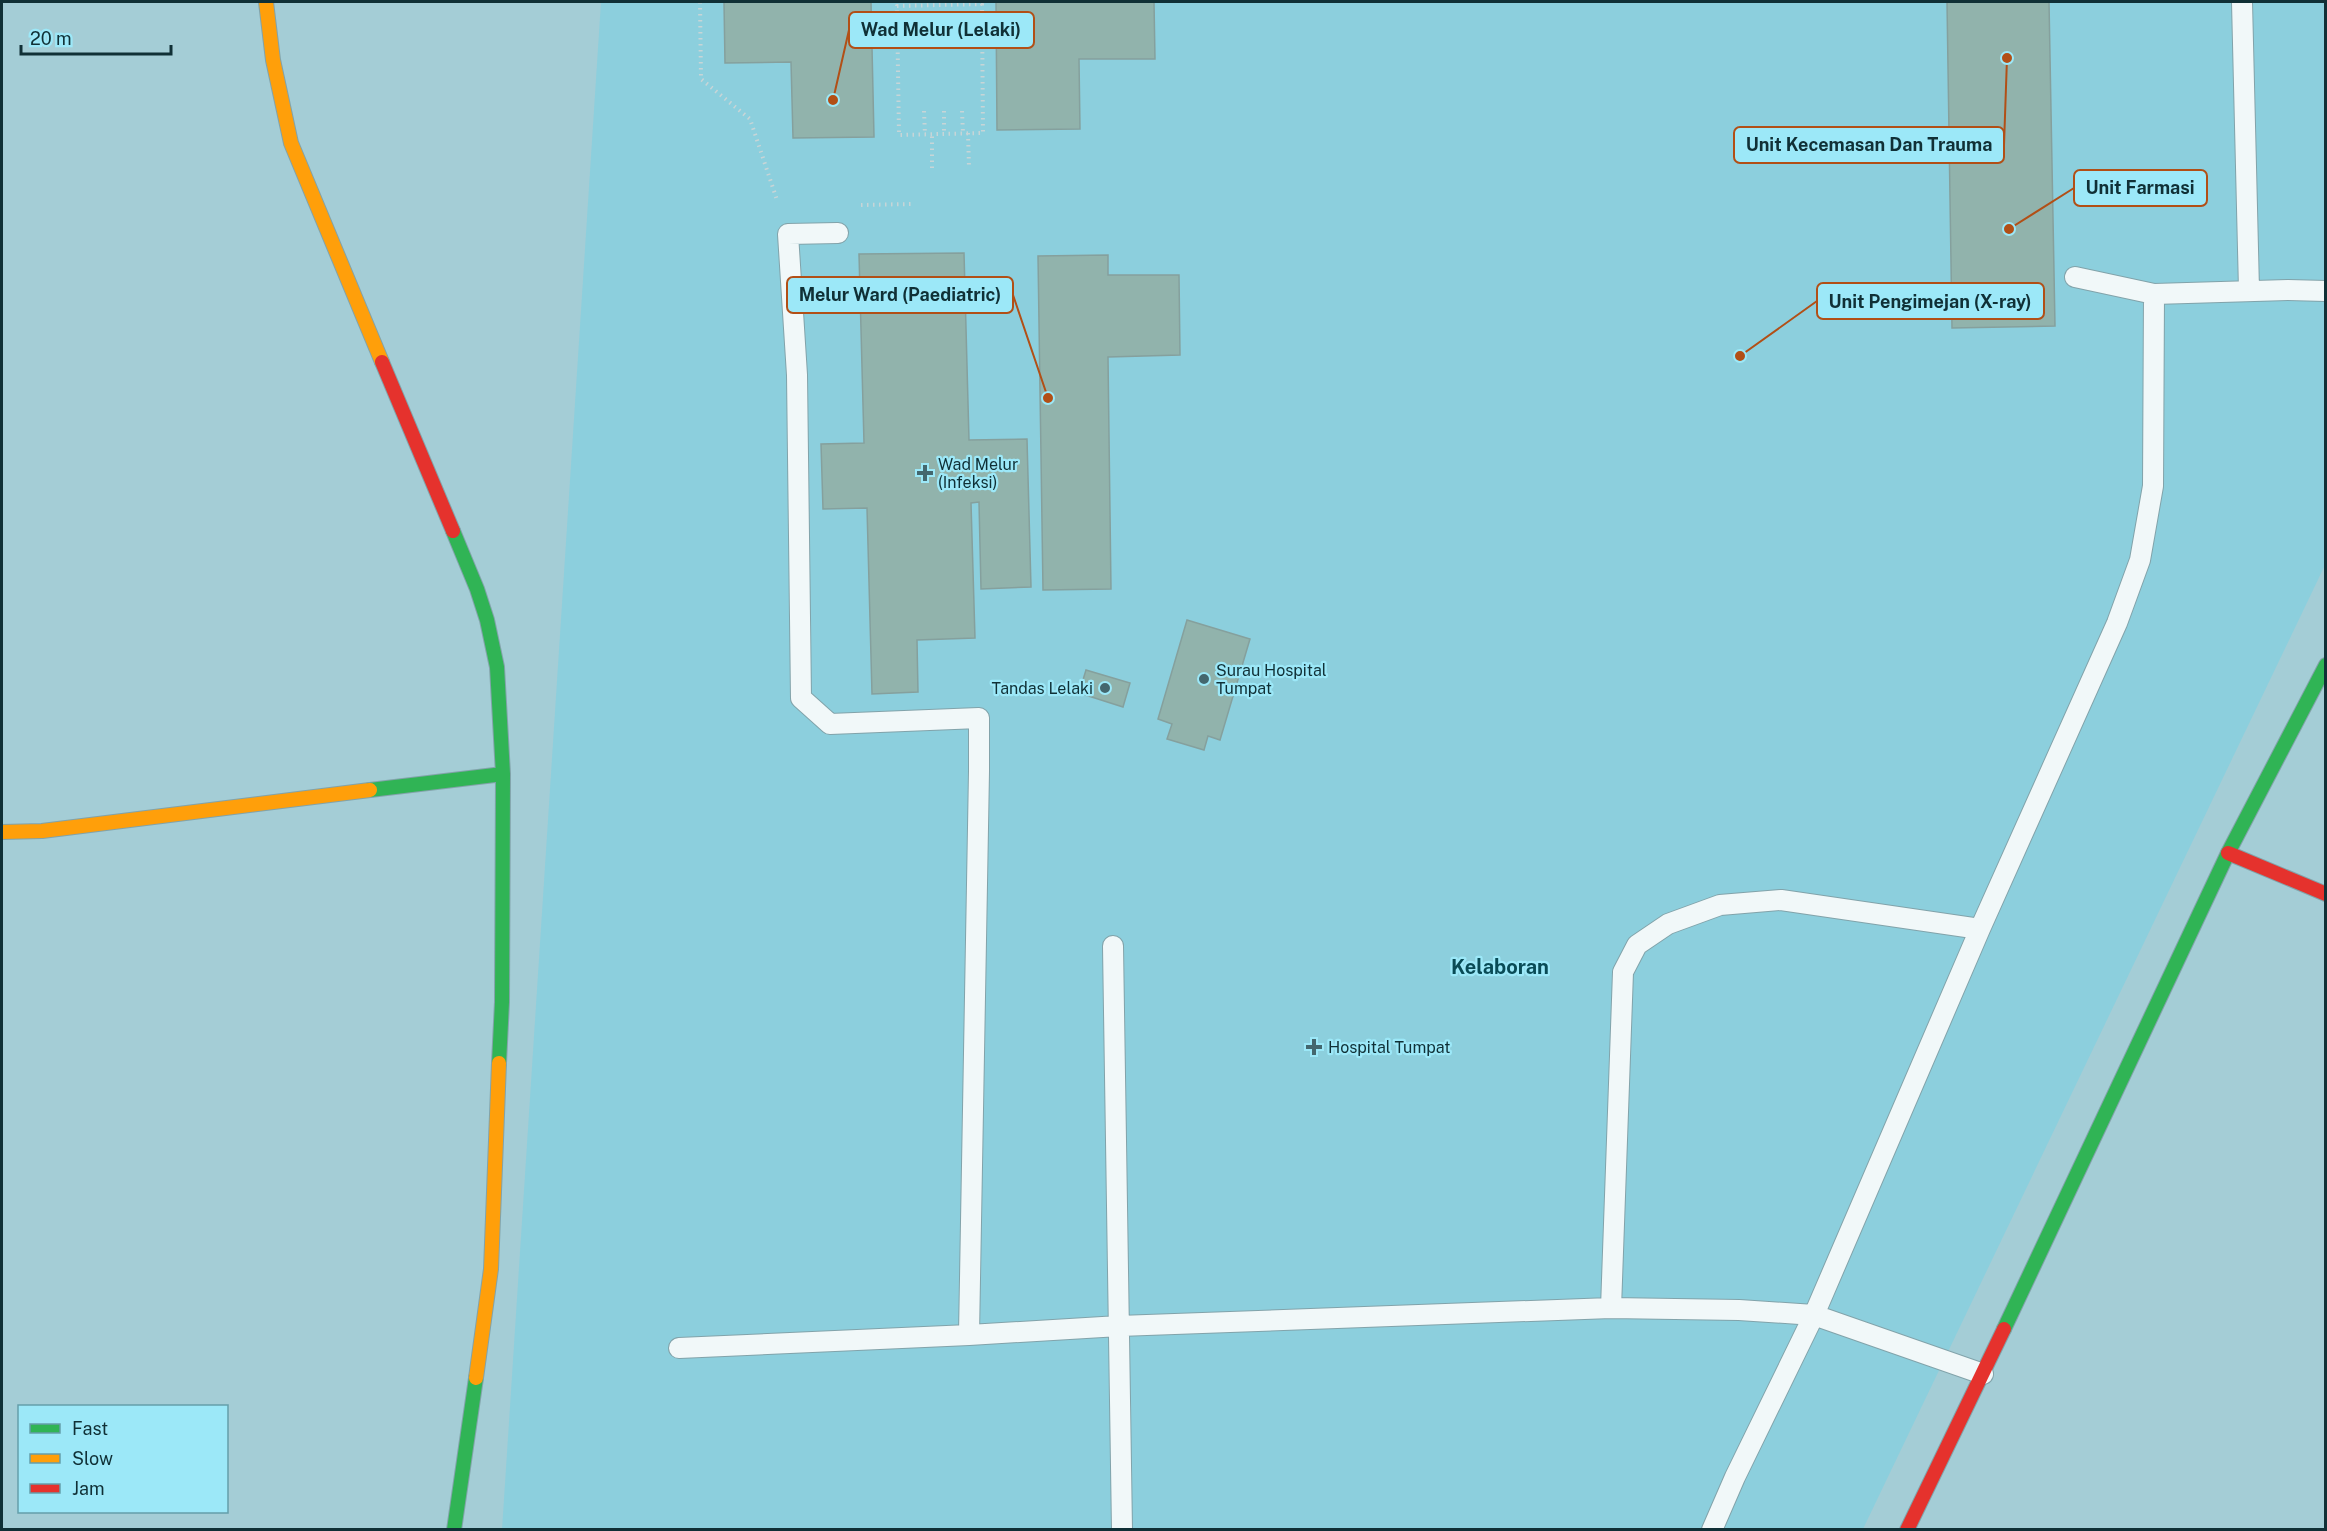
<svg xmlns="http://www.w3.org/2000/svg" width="2327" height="1531" font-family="'Public Sans',sans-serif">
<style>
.built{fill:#8ccfdd}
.building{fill:#91b3ac;stroke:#85a09d;stroke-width:1.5}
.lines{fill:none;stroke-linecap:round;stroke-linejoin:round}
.lane-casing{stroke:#82a3aa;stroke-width:22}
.fast-casing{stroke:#82a3aa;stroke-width:16}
.slow-casing{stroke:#82a3aa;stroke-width:16}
.jam-casing{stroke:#82a3aa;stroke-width:16}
.path{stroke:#c7d5d7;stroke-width:4;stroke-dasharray:1.5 4.5;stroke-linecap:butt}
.lane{stroke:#f1f8f9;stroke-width:20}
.fast{stroke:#30b455;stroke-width:14}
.slow{stroke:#ff9f0a;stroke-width:14}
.jam{stroke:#e5322d;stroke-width:14}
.poi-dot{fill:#44676e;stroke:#9ce8f8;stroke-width:2}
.labels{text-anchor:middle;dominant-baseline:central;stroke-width:4.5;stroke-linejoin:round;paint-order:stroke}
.poi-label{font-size:16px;fill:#103036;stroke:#9ce8f8;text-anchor:start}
.quarter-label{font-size:20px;font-weight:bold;fill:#094b56;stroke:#9ce8f8}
.leader{fill:none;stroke:#b24f16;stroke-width:2}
.callout-dot{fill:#b24f16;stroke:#9ce8f8;stroke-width:2}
.callout{fill:#9ce8f8;stroke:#b24f16;stroke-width:2}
.callout-label{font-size:18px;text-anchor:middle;font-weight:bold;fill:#103036}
</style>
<rect width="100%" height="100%" fill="#a4cdd6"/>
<!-- built -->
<path class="built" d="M601 2H2325V565L1863 1529 502 1530Z"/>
<!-- building -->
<path class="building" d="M724 2H871L874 137 793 138 791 62 725 63Z
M996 2H1154L1155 59H1079L1080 129 997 130Z
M1947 2H2049L2055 326 1952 328Z
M964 253 969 440 1027 439 1031 587 981 589 979 502 971 503 975 638 917 640 918 692 872 694 867 508 823 509 821 444 864 443 859 254Z
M1108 255V275H1179L1180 355 1108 357 1111 589 1043 590 1038 256Z
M1187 620 1250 639 1220 740 1208 736 1204 750 1167 739 1172 724 1158 719Z
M1086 670 1130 683 1123 707 1079 693Z"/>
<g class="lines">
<defs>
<path id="lane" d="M2242 2 2249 290
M838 233 788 234 797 375 801 698 830 724 979 718V771L969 1335
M2075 277 2154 294 2288 290 2326 291
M1113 946 1122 1530
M1611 1308 1623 972 1637 945 1668 924 1720 905 1781 900 1980 929
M679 1348 969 1335 1119 1326 1611 1308 1739 1310 1814 1315 1983 1374
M1712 1530 1735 1477 1814 1315 1980 929 2117 623 2140 560 2153 486 2154 294"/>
<path id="fast" d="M453 531 477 589 487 620 497 667 503 774 502 1002 499 1063
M370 790 503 774
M2004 1329 2228 853 2326 665
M454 1530 476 1378"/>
<path id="slow" d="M266 2 273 60 291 143 382 362
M2 832 42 831 370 790
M476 1378 491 1269 499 1063"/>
<path id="jam" d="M382 362 453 531
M2228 853 2326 894
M1907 1530 2004 1329"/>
</defs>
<!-- lane casing -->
<use href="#lane" class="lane-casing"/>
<!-- fast casing -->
<use href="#fast" class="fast-casing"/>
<!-- slow casing -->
<use href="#slow" class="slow-casing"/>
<!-- jam casing -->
<use href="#jam" class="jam-casing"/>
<!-- path -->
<path class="path" d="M700 2 701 79 750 119 777 200
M982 4 983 133 899 135 897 6Z
M924 111 925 135
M944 111V134
M962 111 963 133
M968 133 969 167
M932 168V135
M861 205 911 204"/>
<!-- lane -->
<use href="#lane" class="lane"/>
<!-- fast -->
<use href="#fast" class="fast"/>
<!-- slow -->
<use href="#slow" class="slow"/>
<!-- jam -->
<use href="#jam" class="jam"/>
</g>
<!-- markers -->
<g class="poi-dot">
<path d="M922 464h6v6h6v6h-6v6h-6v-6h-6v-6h6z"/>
<circle cx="1204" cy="679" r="6"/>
<circle cx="1105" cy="688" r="6"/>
<path d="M1311 1038h6v6h6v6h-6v6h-6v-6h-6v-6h6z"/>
</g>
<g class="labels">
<!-- poi labels -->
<g class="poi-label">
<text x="938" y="464">Wad Melur<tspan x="938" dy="18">(Infeksi)</tspan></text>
<text x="1216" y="670">Surau Hospital<tspan x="1216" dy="18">Tumpat</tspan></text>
<text x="1093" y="688" text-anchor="end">Tandas Lelaki</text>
<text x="1328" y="1047">Hospital Tumpat</text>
</g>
<!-- quarter labels -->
<g class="quarter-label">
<text x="1500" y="967">Kelaboran</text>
</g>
</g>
<!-- callouts -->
<path class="leader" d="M833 100L849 30M2007 58L2004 145M2009 229L2074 188M1048 398L1013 295M1740 356L1817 301"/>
<g class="callout-dot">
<circle cx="833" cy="100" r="6"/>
<circle cx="2007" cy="58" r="6"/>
<circle cx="2009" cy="229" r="6"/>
<circle cx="1048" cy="398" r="6"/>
<circle cx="1740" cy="356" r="6"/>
</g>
<g class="callout">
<rect x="849" y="12" width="185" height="36" rx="6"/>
<rect x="1734" y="127" width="270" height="36" rx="6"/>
<rect x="2074" y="170" width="133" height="36" rx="6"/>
<rect x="787" y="277" width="226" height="36" rx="6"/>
<rect x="1817" y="283" width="227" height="36" rx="6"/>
</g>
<g class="callout-label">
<text x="941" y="36">Wad Melur (Lelaki)</text>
<text x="1869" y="151">Unit Kecemasan Dan Trauma</text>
<text x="2140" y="194">Unit Farmasi</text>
<text x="900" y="301">Melur Ward (Paediatric)</text>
<text x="1930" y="308">Unit Pengimejan (X-ray)</text>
</g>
<!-- border -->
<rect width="2327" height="1531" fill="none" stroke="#103036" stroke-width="6"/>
<!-- legend -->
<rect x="18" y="1405" width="210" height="108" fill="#9ce8f8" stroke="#649eaa" stroke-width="1.5"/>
<rect x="30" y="1424" width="30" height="9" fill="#30b455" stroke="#649eaa" stroke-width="1.5"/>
<text x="72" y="1435" font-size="18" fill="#103036">Fast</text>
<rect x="30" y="1454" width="30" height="9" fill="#ff9f0a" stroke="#649eaa" stroke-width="1.5"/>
<text x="72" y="1465" font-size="18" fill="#103036">Slow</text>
<rect x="30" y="1484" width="30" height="9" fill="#e5322d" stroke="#649eaa" stroke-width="1.5"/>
<text x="72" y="1495" font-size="18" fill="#103036">Jam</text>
<!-- scale -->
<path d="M21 45v9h150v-9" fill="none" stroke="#103036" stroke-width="3"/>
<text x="30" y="45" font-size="18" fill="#103036" stroke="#9ce8f8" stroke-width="4.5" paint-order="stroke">20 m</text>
</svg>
